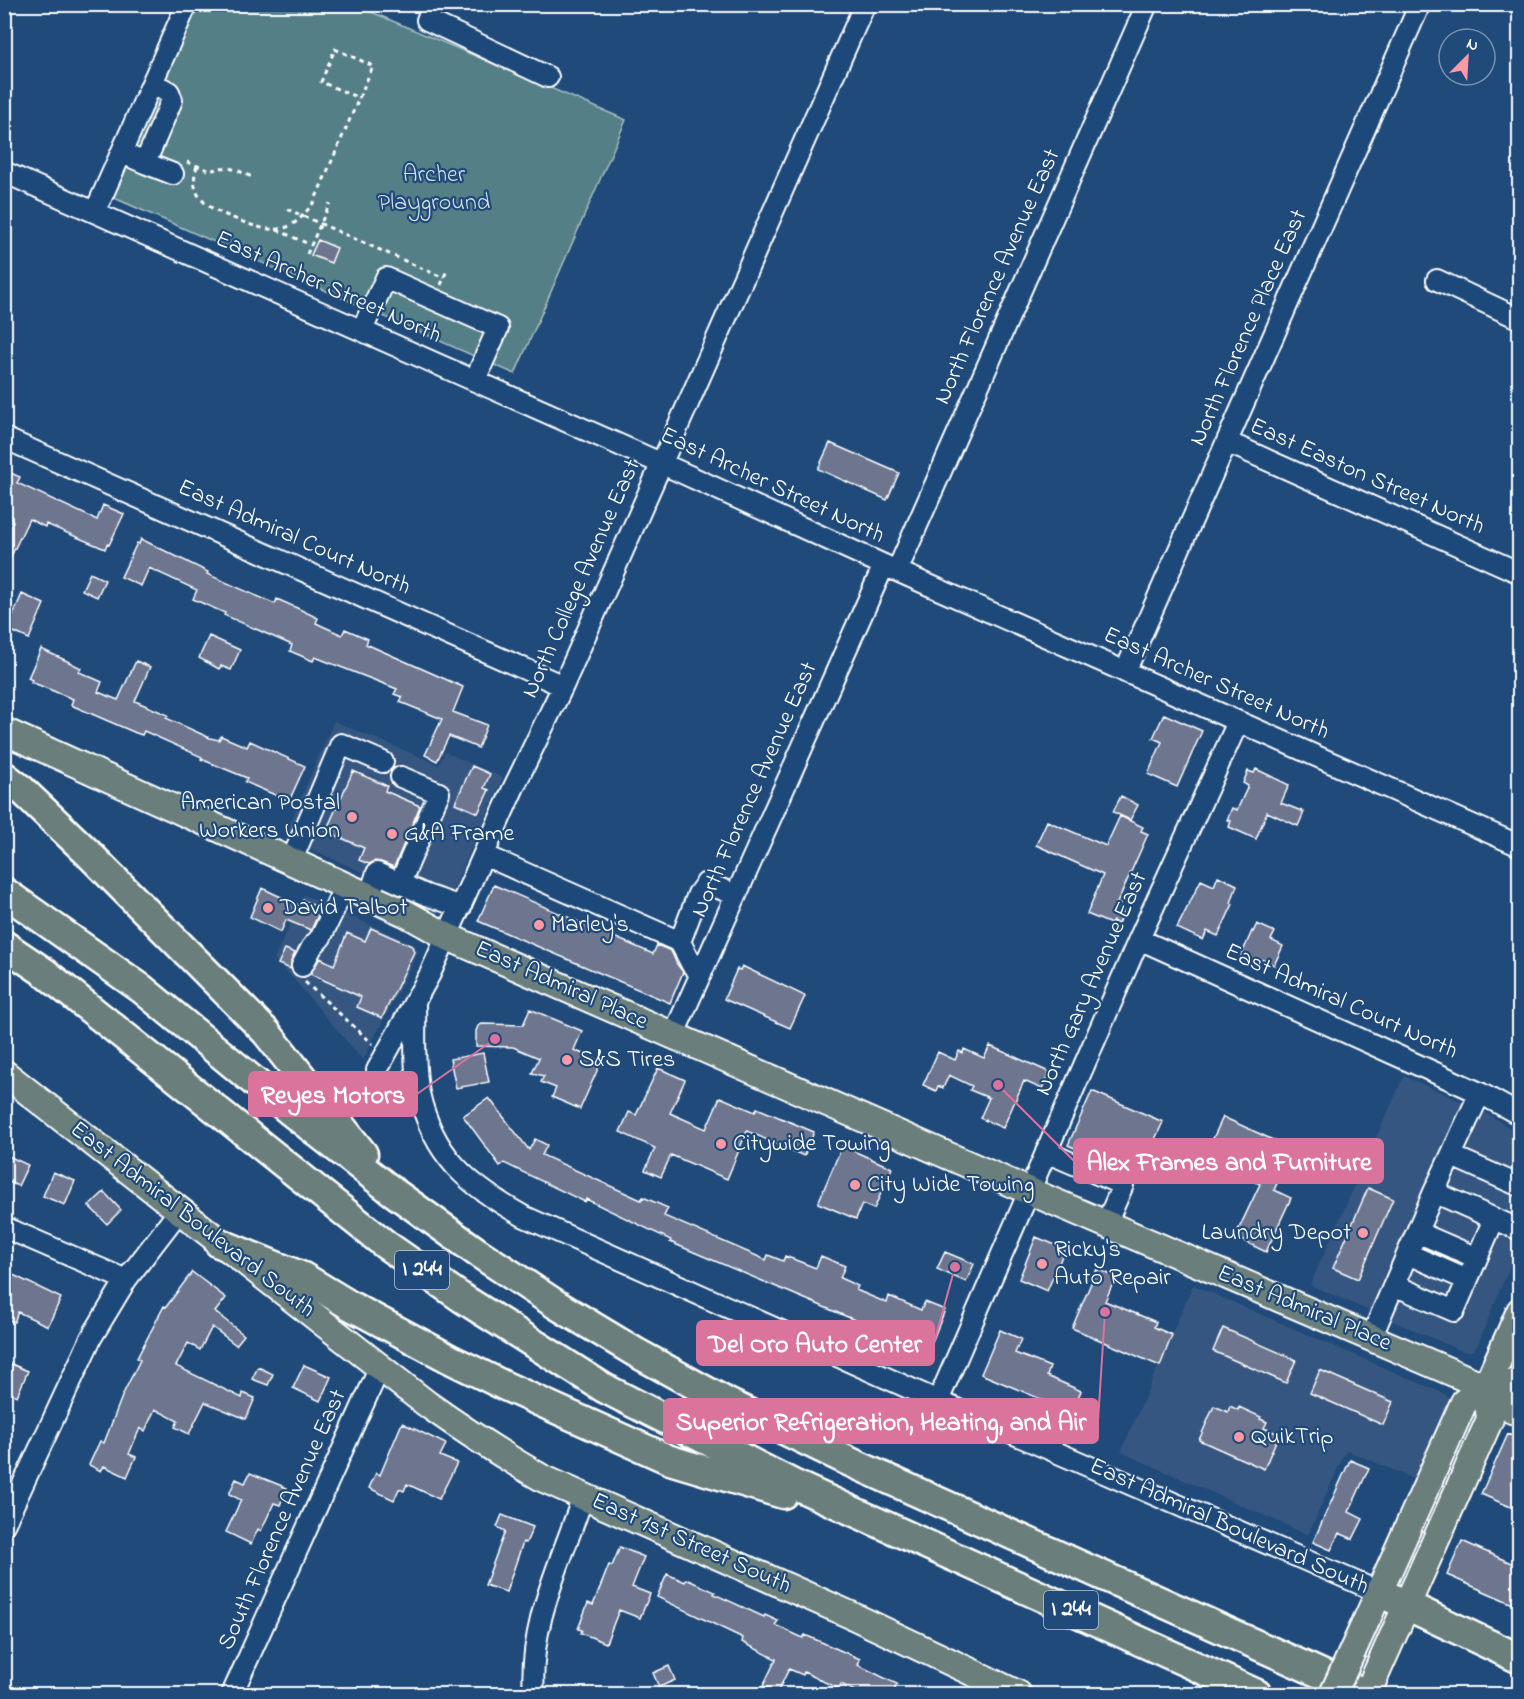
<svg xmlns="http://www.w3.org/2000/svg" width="1524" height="1699" font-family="'Indie Flower',sans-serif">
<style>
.built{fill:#365780}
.park{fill:#547f87;stroke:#aabfc3;stroke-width:1.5}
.building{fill:#6d748f;stroke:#fff;stroke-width:1.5}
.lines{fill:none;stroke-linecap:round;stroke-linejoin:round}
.minor-casing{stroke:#fff;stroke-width:24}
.major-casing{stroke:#fff;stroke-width:30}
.highway-casing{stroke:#fff;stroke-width:33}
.path{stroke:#fff;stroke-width:3;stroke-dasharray:4.5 4.5;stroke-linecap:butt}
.minor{stroke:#1f4a7a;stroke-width:20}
.major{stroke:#6b7f7c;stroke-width:26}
.highway{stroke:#6b7f7c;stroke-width:28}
.major-bridge-casing{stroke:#fff;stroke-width:30;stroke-linecap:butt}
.major-bridge{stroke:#6b7f7c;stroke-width:26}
.poi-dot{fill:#ff9aa2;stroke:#1f4a7a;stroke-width:2}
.labels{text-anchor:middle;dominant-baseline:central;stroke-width:4.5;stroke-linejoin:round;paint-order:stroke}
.shield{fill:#1f4a7a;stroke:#bcc9d7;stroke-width:1.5}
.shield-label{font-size:22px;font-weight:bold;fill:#fff}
.park-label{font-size:24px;fill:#d4dfe1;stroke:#1f4a7a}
.street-label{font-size:24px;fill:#fff;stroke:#1f4a7a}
.poi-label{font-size:24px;fill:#fff;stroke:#1f4a7a;text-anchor:start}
.leader{fill:none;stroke:#da749d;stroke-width:2}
.callout-dot{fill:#da749d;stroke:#1f4a7a;stroke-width:2}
.callout{fill:#da749d;stroke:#da749d;stroke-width:2}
.callout-label{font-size:26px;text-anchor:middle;font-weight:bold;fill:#fff}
</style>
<rect width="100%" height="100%" fill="#1f4a7a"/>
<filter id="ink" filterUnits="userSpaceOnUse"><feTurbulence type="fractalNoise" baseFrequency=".0167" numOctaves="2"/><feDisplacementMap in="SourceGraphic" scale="12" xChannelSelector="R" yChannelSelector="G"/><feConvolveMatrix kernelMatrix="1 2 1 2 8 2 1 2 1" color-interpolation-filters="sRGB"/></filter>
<g filter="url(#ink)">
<!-- built -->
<path class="built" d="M334 721 439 765 445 752 503 778 444 909 284 837Z
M304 895 415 945 418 952 363 1060 288 973 274 959Z
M1404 1076 1483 1111 1519 1134V1244L1478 1344 1472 1351 1464 1352 1310 1285Z
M1193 1285 1445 1394 1449 1399 1414 1479 1346 1450 1308 1535 1121 1452Z"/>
<!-- park -->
<path class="park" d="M197 5H355L626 120 515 374 112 197Z"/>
<!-- building -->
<path class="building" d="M318 240 337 248 331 263 311 255Z
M830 443 899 473 887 500 818 469Z
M4 470 20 477 17 483 97 520 103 505 124 514 109 545 107 544 105 549 46 524 45 527 29 519 4 571V537L13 521 4 517Z
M141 539 208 572 207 574 275 604 277 599 297 608 318 618 316 623 342 635 345 629 368 639 366 644 463 687 453 712 487 725 478 748 449 736 437 761 425 755 442 719 400 702 402 697 394 694 397 689 315 657 313 661 290 651 292 645 224 615 225 613 193 599 197 590 149 568 141 586 121 577 137 543 139 544Z
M90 573 105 580 97 597 82 590Z
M22 594 44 604 29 639 7 629Z
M209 636 240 650 231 670 221 666 219 669 199 658Z
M41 649 67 661 81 668 79 672 102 682 98 692 118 700 136 661 150 667 135 701 168 715 166 718 210 738 219 740 221 736 247 747 250 741 305 766 289 801 245 782 247 778 201 759 202 757 144 731 142 735 136 733 71 705 73 699 31 682 32 680 28 678Z
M1164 714 1202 731 1177 787 1148 774 1162 742 1153 738Z
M472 766 490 774 484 788 489 790 478 813 455 803Z
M1256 769 1289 785 1281 803 1304 812 1298 826 1267 812 1256 839 1229 827 1231 821 1227 820 1232 808 1237 810 1248 786 1243 783 1248 771 1254 773Z
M353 771 387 786 385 791 420 806 394 867 381 862 375 861 369 864 359 860 364 848 326 831Z
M1121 796 1138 805 1130 820 1113 812Z
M1120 816 1143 827 1141 831 1148 834 1117 903 1120 904 1118 908 1123 911 1118 924 1113 921 1111 924 1087 914 1103 875 1036 845 1047 821 1106 846Z
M1218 876 1237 885 1231 903 1233 904 1218 936 1207 931 1203 940 1177 928 1201 880 1214 886Z
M494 885 653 954 657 945 671 951 677 964 683 972 670 1003 478 921Z
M262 888 300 906 303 900 321 909 311 930 286 920 281 932 250 917Z
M1257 924 1275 932 1271 940 1283 946 1274 965 1258 958 1256 963 1241 956 1252 931 1253 932Z
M371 928 412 946 414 952 382 1018 357 1007 361 997 310 974 320 958 334 965 347 933 365 941Z
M285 949 295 953 291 961V969L278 964Z
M742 966 805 996 790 1028 724 999 737 969 740 970Z
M530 1009 582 1031 574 1050 601 1062 580 1109 552 1097 556 1088 541 1082 544 1076 532 1073 539 1058 513 1047 476 1046V1031L478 1026 482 1024 523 1025Z
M990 1046 1049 1072 1042 1089 1024 1081 1003 1128 980 1118 989 1098 970 1090 972 1086 949 1075 943 1088 938 1086 936 1091 923 1085 938 1052 955 1060 959 1051 963 1053 964 1049 984 1058Z
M483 1053 489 1082 456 1088 450 1059Z
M658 1068 685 1080 670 1113 706 1129 720 1097 755 1112 757 1108 814 1132 804 1156 747 1131 727 1179 671 1155 661 1177 645 1170 655 1148 620 1132 629 1112 636 1115Z
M1092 1091 1163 1122 1145 1161 1120 1150 1114 1165 1068 1145Z
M489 1098 529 1150 535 1139 547 1145 542 1155 641 1200 643 1197 668 1208 664 1216 766 1260 768 1255 783 1261 785 1256 816 1268 821 1256 845 1266 840 1278 858 1286 856 1290 887 1303 889 1296 921 1310 925 1302 945 1310 927 1354 875 1331 876 1329 670 1242 671 1240 586 1199 585 1202 504 1163 500 1166 463 1116Z
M1223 1117 1293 1149 1274 1190 1291 1198 1266 1252 1235 1237 1260 1184 1204 1158Z
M842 1146 892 1168 874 1209 862 1204 856 1219 818 1203Z
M4 1154 28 1165 18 1186 4 1180Z
M53 1172 75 1181 65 1205 43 1196Z
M1368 1188 1393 1199 1358 1279 1333 1268Z
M104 1192 121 1210 107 1224 89 1206Z
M1036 1237 1065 1249 1047 1291 1019 1279Z
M945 1252 974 1264 966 1282 937 1269Z
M1097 1269 1116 1277 1105 1301 1156 1322 1154 1327 1172 1335 1160 1366 1072 1328Z
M192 1272 226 1298 215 1312 244 1335 236 1345 212 1327 200 1350 188 1343 176 1366 242 1398 243 1393 255 1398 246 1419 205 1402 189 1434 175 1427 178 1421 155 1409 145 1431 140 1428 129 1454 136 1457 127 1477 104 1466 101 1471 89 1465 100 1441 104 1443 123 1394 140 1360 137 1358 164 1306 166 1307Z
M9 1273 61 1298 48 1326 18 1312 14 1322 4 1318V1283Z
M1223 1328 1296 1360 1286 1383 1213 1351Z
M1000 1330 1021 1339 1015 1353 1050 1367 1047 1376 1081 1391 1072 1412 981 1374Z
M4 1361 28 1371 17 1396 4 1390Z
M304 1365 331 1377 320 1401 293 1388Z
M258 1367 273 1374 268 1385 252 1379Z
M1320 1370 1393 1402 1383 1425 1310 1393Z
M1214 1406 1228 1412 1230 1406 1238 1410 1239 1407 1261 1417 1260 1419 1267 1422 1264 1428 1279 1434 1264 1469 1199 1440Z
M402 1423 446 1444 440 1456 457 1463 439 1499 407 1484 404 1491 399 1489 394 1500 369 1488 376 1473 380 1475Z
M1508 1434 1520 1439V1511L1481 1494Z
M1350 1460 1369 1468 1349 1512 1363 1519 1353 1539 1339 1533 1331 1550 1313 1542Z
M250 1473 287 1488 280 1505 274 1503 261 1531 258 1529 251 1544 226 1532 241 1500 229 1494 236 1479 245 1483Z
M502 1515 533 1527 526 1543 523 1542 506 1592 485 1585 505 1531 497 1527Z
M1462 1541 1520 1567V1607L1447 1575Z
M620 1547 644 1557 632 1587 650 1594 640 1618 619 1610 606 1643 581 1633 582 1630 578 1629 588 1603 593 1605 609 1565 612 1566Z
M667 1574 685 1582 686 1579 715 1592 714 1594 764 1617 765 1615 778 1621 775 1625 803 1638 805 1635 860 1659 858 1665 897 1684 892 1695H863L841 1684 839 1689 804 1672 803 1675 789 1669 777 1693 763 1686 776 1659 742 1642 743 1638 657 1597Z
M669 1666 675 1680 659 1687 653 1673Z"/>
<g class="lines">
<defs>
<path id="minor" d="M434 4 427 20 548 77
M122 153 145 163 172 100 169 92 153 83
M145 163 173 174
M4 172 676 470 897 571 1520 846
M95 212 187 4
M1437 280 1520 319
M362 330 386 278 498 328 475 380
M4 438 563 686
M1227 442 1520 573
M897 571 1147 4
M1125 672 1420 4
M484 855 680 942
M291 862 341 744 383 762
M400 883 439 793 401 777
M369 897 377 873 426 895 461 907
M1139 939 1480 1093 1520 1115
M302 966 312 947 321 937 345 886
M701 974 692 965 680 942 698 894 706 883 736 895
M415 1005C416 1033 413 1065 419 1093 433 1156 469 1186 523 1216L938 1401 1379 1592
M673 1036 884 565
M377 1070 430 974 513 789 563 686 865 4
M1046 1152 1123 1185 1106 1224
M1452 1156 1520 1186
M1434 1192 1520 1230
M4 1227 126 1280
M1417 1232 1477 1258
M1408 1254 1467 1280
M1394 1285 1454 1311 1494 1219
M1371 1338 1434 1192 1480 1093
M938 1401 1139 939 1238 722
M4 1525 91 1338 126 1280 179 1211
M232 1694 380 1367
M534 1694C528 1623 562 1562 583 1496"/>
<path id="major" d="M4 731 405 913 448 937 1029 1191 1486 1387 1512 1410 1520 1413
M4 1073 427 1404C465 1431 502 1455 542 1478L853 1616 1018 1694
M1486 1387 1520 1311
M1367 1619 1464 1402 1486 1387 1520 1382
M1367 1694 1490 1419 1486 1387"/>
<path id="highway" d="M4 776 21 789 88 853 266 1032 363 1154
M4 892 142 989 290 1111 392 1191 477 1252 557 1305 635 1352 726 1402 848 1461 1366 1694
M4 945 44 972 386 1245 462 1298 604 1388 793 1484 1257 1694
M219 1243 303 1277 351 1306 450 1359 505 1386 670 1460 783 1494
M1379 1592 1520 1659"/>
</defs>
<!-- minor casing -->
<use href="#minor" class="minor-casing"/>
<!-- major casing -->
<use href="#major" class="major-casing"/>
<!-- highway casing -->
<use href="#highway" class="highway-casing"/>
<!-- path -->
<path class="path" d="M187 162 211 171C226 163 238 171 252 177
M197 166C186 199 212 210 238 220 254 226 270 233 287 227 299 222 306 212 314 202L373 66 335 49 321 82 359 98
M287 209 444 278
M277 230 311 245
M307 254 330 203
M441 285 447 270
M305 982 373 1044"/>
<!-- minor -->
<use href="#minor" class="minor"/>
<!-- major -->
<use href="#major" class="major"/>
<!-- highway -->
<use href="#highway" class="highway"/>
<defs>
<path id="major-bridge" d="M1333 1694 1367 1619"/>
</defs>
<!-- major-bridge casing -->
<use href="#major-bridge" class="major-bridge-casing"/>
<!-- major-bridge -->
<use href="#major-bridge" class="major-bridge"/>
</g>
</g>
<!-- markers -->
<g class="poi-dot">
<circle cx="352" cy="817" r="6"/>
<circle cx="392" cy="834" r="6"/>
<circle cx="268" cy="908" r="6"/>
<circle cx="539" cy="925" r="6"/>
<circle cx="567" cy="1060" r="6"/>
<circle cx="721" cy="1144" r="6"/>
<circle cx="855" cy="1185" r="6"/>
<circle cx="1363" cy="1233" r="6"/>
<circle cx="1042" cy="1264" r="6"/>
<circle cx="1239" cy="1437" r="6"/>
</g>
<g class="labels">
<!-- shield labels -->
<g class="shield">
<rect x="395" y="1251" width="54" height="38" rx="4.5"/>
<rect x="1044" y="1591" width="54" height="38" rx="4.5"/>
</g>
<g class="shield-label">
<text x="422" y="1270">I 244</text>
<text x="1071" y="1610">I 244</text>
</g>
<!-- park labels -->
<g class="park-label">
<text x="434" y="175">Archer<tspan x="434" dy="28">Playground</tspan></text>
</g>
<!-- street labels -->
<g class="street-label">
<text transform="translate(998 277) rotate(-66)">North Florence Avenue East</text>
<text transform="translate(328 288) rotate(24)">East Archer Street North</text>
<text transform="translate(1249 328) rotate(-66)">North Florence Place East</text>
<text transform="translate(1367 477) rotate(24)">East Easton Street North</text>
<text transform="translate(772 486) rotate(25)">East Archer Street North</text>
<text transform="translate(294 538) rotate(24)">East Admiral Court North</text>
<text transform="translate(582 579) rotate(-66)">North College Avenue East</text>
<text transform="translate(1216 684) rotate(24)">East Archer Street North</text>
<text transform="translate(755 790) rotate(-66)">North Florence Avenue East</text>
<text transform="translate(1092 984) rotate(-66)">North Gary Avenue East</text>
<text transform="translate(561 986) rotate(24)">East Admiral Place</text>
<text transform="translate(1341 1002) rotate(24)">East Admiral Court North</text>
<text transform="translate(192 1220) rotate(38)">East Admiral Boulevard South</text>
<text transform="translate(1304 1309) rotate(23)">East Admiral Place</text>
<text transform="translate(283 1520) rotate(-66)">South Florence Avenue East</text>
<text transform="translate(1229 1527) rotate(24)">East Admiral Boulevard South</text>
<text transform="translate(691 1544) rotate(24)">East 1st Street South</text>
</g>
<!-- poi labels -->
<g class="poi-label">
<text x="340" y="803" text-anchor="end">American Postal<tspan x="340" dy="28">Workers Union</tspan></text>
<text x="404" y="834">G&amp;A Frame</text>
<text x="280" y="908">David Talbot</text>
<text x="551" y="925">Marley's</text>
<text x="579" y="1060">S&amp;S Tires</text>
<text x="733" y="1144">Citywide Towing</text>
<text x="867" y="1185">City Wide Towing</text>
<text x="1351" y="1233" text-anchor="end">Laundry Depot</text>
<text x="1054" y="1250">Ricky's<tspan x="1054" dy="28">Auto Repair</tspan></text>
<text x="1251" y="1437">QuikTrip</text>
</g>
</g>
<!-- callouts -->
<path class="leader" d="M495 1039L417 1094M998 1085L1074 1161M955 1267L934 1343M1105 1312L1098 1421"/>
<g class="callout-dot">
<circle cx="495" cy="1039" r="6"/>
<circle cx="998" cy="1085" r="6"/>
<circle cx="955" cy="1267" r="6"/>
<circle cx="1105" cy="1312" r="6"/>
</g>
<g class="callout">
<rect x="249" y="1072" width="168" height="44" rx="6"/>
<rect x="1074" y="1139" width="309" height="44" rx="6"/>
<rect x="697" y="1321" width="237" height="44" rx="6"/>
<rect x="664" y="1399" width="434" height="44" rx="6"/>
</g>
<g class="callout-label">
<text x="333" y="1103">Reyes Motors</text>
<text x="1229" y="1170">Alex Frames and Furniture</text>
<text x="815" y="1352">Del Oro Auto Center</text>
<text x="881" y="1430">Superior Refrigeration, Heating, and Air</text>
</g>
<!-- margin -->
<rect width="1524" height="1699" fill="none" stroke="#1f4a7a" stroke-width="24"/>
<rect x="12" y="12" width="1500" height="1675" fill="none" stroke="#fff" stroke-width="2" filter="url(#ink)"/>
<!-- north arrow -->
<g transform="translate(1467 57) rotate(24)"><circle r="28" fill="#1f4a7a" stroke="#7992af" stroke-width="1.5"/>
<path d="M0-4.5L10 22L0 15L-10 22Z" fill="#ff9aa2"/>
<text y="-9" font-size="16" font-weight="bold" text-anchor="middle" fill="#ffffff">N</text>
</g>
</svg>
